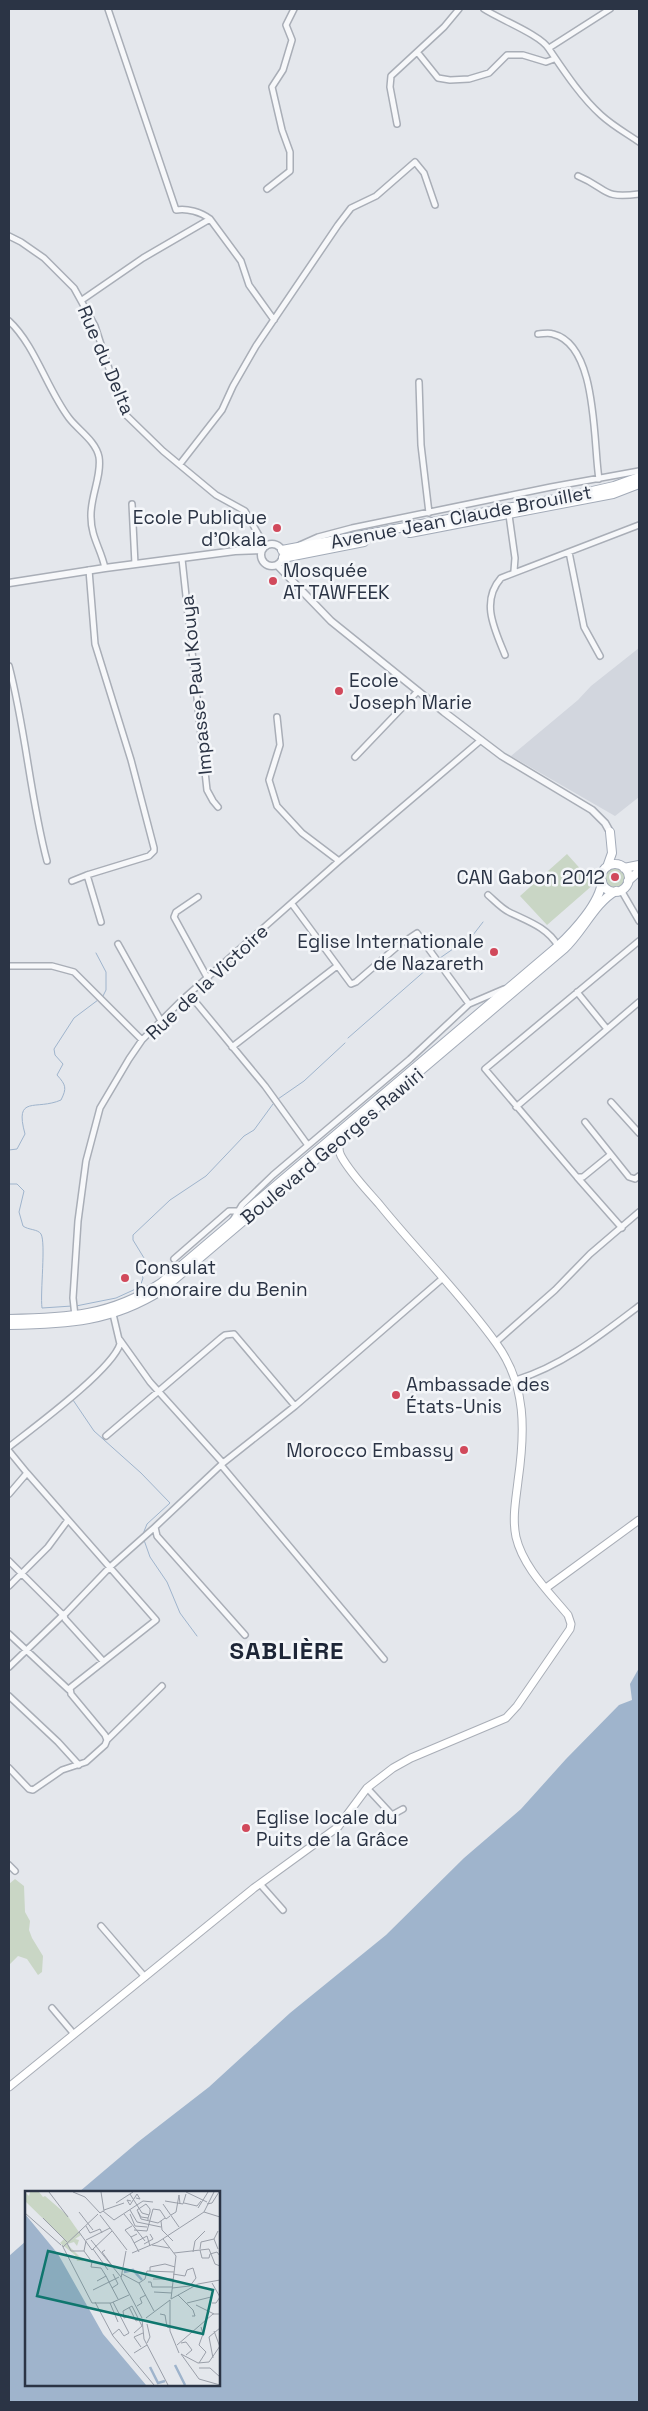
<svg xmlns="http://www.w3.org/2000/svg" width="648" height="2411" font-family="'Space Grotesk',sans-serif">
<style>
.built{fill:#d2d6de}
.green{fill:#c9d6c5}
.water{fill:#9fb4cc}
.lines{fill:none;stroke-linecap:round;stroke-linejoin:round}
.stream{stroke:#9fb4cc;stroke-width:1}
.minor-casing{stroke:#a9aeb7;stroke-width:8}
.tertiary-casing{stroke:#a9aeb7;stroke-width:9}
.secondary-casing{stroke:#a9aeb7;stroke-width:9}
.primary-casing{stroke:#a3abb8;stroke-width:10}
.minor{stroke:#f7f8fa;stroke-width:5}
.tertiary{stroke:#f7f8fa;stroke-width:6}
.secondary{stroke:#fff;stroke-width:7}
.primary{stroke:#fff;stroke-width:8}
.poi-dot{fill:#d1495b;stroke:#f4f6f9;stroke-width:2}
.labels{text-anchor:middle;dominant-baseline:central;stroke-width:5;stroke-linejoin:round;paint-order:stroke}
.street-label{font-size:19px;fill:#2b3445;stroke:#f4f6f9}
.poi-label{font-size:19px;fill:#2b3445;stroke:#f4f6f9;text-anchor:start}
.district-label{font-size:24px;font-weight:bold;letter-spacing:1px;fill:#1d2536;stroke:#f4f6f9}
.inset-river{fill:none;stroke:#9fb4cc;stroke-width:2.5}
.inset-road{fill:none;stroke:#9a9fa9;stroke-width:1}
.view{fill:#0f766e;fill-opacity:0.15;stroke:#0f766e;stroke-width:2.5}
.inset-edge{fill:none;stroke:#2b3445;stroke-width:2.5}
</style>
<rect width="100%" height="100%" fill="#e4e7ec"/>
<!-- built -->
<path class="built" d="M639 648V797L615 816 511 756 578 700 591 686Z"/>
<!-- green -->
<path class="green" d="M567 854 594 884 547 925 520 896Z
M605 878a11 11 0 1 1 22 0a11 11 0 1 1-22 0Z
M15 1879 24 1886 25 1912 30 1921 29 1930 32 1938 43 1956 42 1972 38 1975 27 1959 18 1956 9 1965V1976V1884Z"/>
<!-- water -->
<path class="water" d="M639 1668V2402H9V2256L26 2241V2385H219V2192H79L138 2142 209 2087 290 2013 386 1935 464 1858 521 1809 566 1759 619 1705 632 1700 630 1684Z"/>
<g class="lines">
<!-- stream -->
<path class="stream" d="M96 953 106 972V990L103 996
M440 958 473 935 483 922
M348 1038 435 962
M278 1099 304 1081 345 1043
M9 1150 17 1149 25 1134C14 1094 36 1111 61 1100 67 1088 66 1085 57 1075L63 1064 55 1055 54 1049 74 1018 98 1000
M9 1184H17L24 1191 19 1212 23 1226C28 1230 38 1229 41 1234 46 1243 40 1292 42 1308L72 1306
M76 1306 116 1298 140 1287 143 1278 139 1267 144 1258 133 1240V1235L170 1200 206 1176 244 1136 254 1130 273 1104
M73 1400 94 1431 141 1473 170 1503 147 1524 143 1534
M144 1540 150 1557 167 1582 180 1613 197 1636"/>
<defs>
<path id="minor" d="M108 9 176 210C187 208 201 212 210 219L241 261 249 285 274 320
M484 9C499 19 541 35 549 49 564 71 581 97 601 115 613 126 626 133 639 142
M549 48 610 9
M418 53 438 78 450 80 469 79 489 73 507 55H523L546 62 554 59
M397 124 390 87 391 76 444 27 459 9
M578 176C609 189 601 199 639 194
M267 189 290 171V152L282 130 272 87 283 70 292 40 286 25 294 9
M9 236 21 242 44 258 74 288 95 326 115 387 127 416 163 451 216 495 245 511 265 546
M82 300 143 258 210 219
M9 321C35 345 47 389 69 418 78 430 96 441 99 457 102 476 90 497 91 517 91 537 101 549 105 568
M538 334C543 334 548 332 553 334 598 345 593 443 599 479
M419 382 421 445 429 513
M180 464 222 410 233 386 256 346 338 225 351 208 376 196 415 162 424 173 435 205
M132 504 135 564
M509 515 515 558 514 571
M300 545 318 537 352 528 551 487 639 471
M569 552 584 627 600 656
M182 559 207 790 213 801 218 807
M89 570 95 644 131 760 154 848V851L149 856 87 875 101 922
M505 655C495 630 480 602 501 578L639 525
M9 666C26 731 30 797 47 861
M277 717 280 745 269 780 277 806 302 833 339 861
M355 757 418 691
M72 881 87 875
M621 890 639 921
M488 895C495 901 501 908 509 912 527 921 547 927 558 946
M198 897 176 912 174 917 208 979
M292 904 351 984 356 982 399 945 417 933 469 1004
M118 944 161 1021
M9 966H52L74 972 142 1040
M577 992 607 1029
M189 994 265 1086 307 1144
M232 1047 337 966
M611 1102 639 1133
M516 1107 639 1002
M585 1122 629 1177 635 1179 639 1176
M610 1155 583 1177H577L485 1069 639 941
M577 1177 622 1228
M233 1220 242 1205 273 1175 410 1059 469 1004 504 989
M174 1259 229 1211H238
M75 1316 73 1298 78 1221 86 1161 100 1108 129 1059 142 1040 182 1000 339 861 481 740
M120 1340 150 1382 223 1463 295 1406 443 1278
M496 1342 555 1290 590 1254 639 1212
M516 1380C562 1366 601 1335 639 1306
M106 1436 221 1338 225 1335 234 1334 295 1406
M9 1447C33 1428 112 1370 120 1344L113 1314
M9 1451 27 1473 9 1494
M223 1463 155 1527 157 1536 245 1635
M221 1465 384 1659
M9 1561 63 1615
M9 1586 48 1547 68 1520
M9 1634 69 1690
M103 1661 65 1619 64 1615 110 1567 155 1527
M9 1667 64 1614
M9 1696 58 1742 79 1765
M107 1740 162 1686
M9 1768 29 1789 33 1790 62 1770 86 1762 105 1745 107 1740 105 1735 71 1694 70 1688 156 1620 27 1473
M367 1788 392 1815 403 1809
M9 1865 15 1871
M260 1884 283 1910
M101 1926 145 1977
M52 2008 74 2034"/>
<path id="tertiary" d="M261 555a11 11 0 1 1 22 0a11 11 0 1 1-22 0Z
M277 565 331 621 444 712 502 756 592 810 605 823 610 832
M9 583 105 568 235 551 262 550"/>
<path id="secondary" d="M546 1588 639 1520
M9 2087 254 1888 338 1827 367 1788 393 1768 411 1758 506 1718 517 1706 570 1629 571 1624 568 1615C549 1592 523 1567 516 1537 512 1518 516 1499 518 1481 525 1432 527 1385 496 1343 461 1294 417 1251 379 1204 366 1189 351 1174 341 1156 338 1150 338 1145 341 1139"/>
<path id="primary" d="M410 533 613 494 639 484
M282 550 566 497 614 486 639 477
M283 558 364 542
M601 878a14 14 0 1 1 28 0a14 14 0 1 1-28 0Z
M607 867 612 853 610 832
M624 868 639 865
M628 881 639 871
M9 1319C67 1318 111 1316 161 1283L558 946C574 931 600 903 602 881
M9 1325C67 1324 112 1322 162 1290L564 949C582 933 595 902 616 891"/>
</defs>
<!-- minor casing -->
<use href="#minor" class="minor-casing"/>
<!-- tertiary casing -->
<use href="#tertiary" class="tertiary-casing"/>
<!-- secondary casing -->
<use href="#secondary" class="secondary-casing"/>
<!-- primary casing -->
<use href="#primary" class="primary-casing"/>
<!-- minor -->
<use href="#minor" class="minor"/>
<!-- tertiary -->
<use href="#tertiary" class="tertiary"/>
<!-- secondary -->
<use href="#secondary" class="secondary"/>
<!-- primary -->
<use href="#primary" class="primary"/>
</g>
<!-- markers -->
<g class="poi-dot">
<circle cx="277" cy="528" r="5"/>
<circle cx="273" cy="581" r="5"/>
<circle cx="339" cy="691" r="5"/>
<circle cx="615" cy="877" r="5"/>
<circle cx="494" cy="952" r="5"/>
<circle cx="125" cy="1278" r="5"/>
<circle cx="396" cy="1395" r="5"/>
<circle cx="464" cy="1450" r="5"/>
<circle cx="246" cy="1828" r="5"/>
</g>
<g class="labels">
<!-- street labels -->
<g class="street-label">
<text transform="translate(106 360) rotate(67)">Rue du Delta</text>
<text transform="translate(461 517) rotate(-11)">Avenue Jean Claude Brouillet</text>
<text transform="translate(196 685) rotate(-96)">Impasse Paul Kouya</text>
<text transform="translate(207 982) rotate(-43)">Rue de la Victoire</text>
<text transform="translate(332 1146) rotate(-40)">Boulevard Georges Rawiri</text>
</g>
<!-- poi labels -->
<g class="poi-label">
<text x="267" y="517" text-anchor="end">Ecole Publique<tspan x="267" dy="22">d'Okala</tspan></text>
<text x="283" y="570">Mosquée<tspan x="283" dy="22">AT TAWFEEK</tspan></text>
<text x="349" y="680">Ecole<tspan x="349" dy="22">Joseph Marie</tspan></text>
<text x="605" y="877" text-anchor="end">CAN Gabon 2012</text>
<text x="484" y="941" text-anchor="end">Eglise Internationale<tspan x="484" dy="22">de Nazareth</tspan></text>
<text x="135" y="1267">Consulat<tspan x="135" dy="22">honoraire du Benin</tspan></text>
<text x="406" y="1384">Ambassade des<tspan x="406" dy="22">États-Unis</tspan></text>
<text x="454" y="1450" text-anchor="end">Morocco Embassy</text>
<text x="256" y="1817">Eglise locale du<tspan x="256" dy="22">Puits de la Grâce</tspan></text>
</g>
<!-- district labels -->
<g class="district-label">
<text x="287" y="1650">SABLIÈRE</text>
</g>
</g>
<!-- overview -->
<g transform="translate(25 2191)">
<rect width="195" height="195" fill="#e4e7ec"/>
<path d="M0 1 4 5 5 1H14L18 6 20 5 42 24 56 44 50 48 54 49 52 55 49 51 42 53 59 70H52L50 64 35 52 39 48 0 10Z" fill="#c9d6c5"/>
<path d="M0 23 33 63 78 143 121 194H0Z" fill="#9fb4cc"/>
<path class="inset-river" d="M99 81 108 79 117 89M150 174 160 194M125 176 133 192 140 190"/>
<path class="inset-road" d="M24 1 43 26M48 1 60 6 75 22M76 1 79 20M161 1 182 11M105 3 117 22 124 24M106 10 102 9 105 14 112 3 115 8 111 7M140 10 158 13 161 3M91 12 108 1M159 12 172 15 176 10M138 13 154 36M182 13 187 12 194 1M173 17 183 1M79 19 99 12M105 19 112 31 136 36M54 21 68 39M113 21 116 28 133 32 140 27M179 21 195 26M0 22 36 54M75 22 78 20 89 29 118 10 128 11M99 23 120 50M105 23 110 35 122 36M75 24 102 59M146 24 151 21 154 4 155 13M18 27 42 51M123 29V27L125 21V18L121 13 112 19 116 26 123 27M136 30 137 39 148 50M61 35 65 42 75 38 77 42M109 39 122 40 128 18 135 19 141 28 145 25M193 40 189 48 193 58M54 41 67 59 87 40M112 43 106 46 114 61M106 46 100 39 107 35M138 48 151 65 146 108M61 49 85 37M66 49 96 86M61 50 59 60 67 71 66 76M42 52 46 60H59M109 52 122 45 125 55M119 53 128 48 125 43M37 54 67 112H86L104 104M127 54 144 57M38 56 73 23M68 58 83 79M175 58 176 51 189 48M80 59 77 61 88 76M175 59 177 67H184L185 63 192 61 195 65M101 60 96 87 117 127M168 61 170 50 180 40M107 62 133 51 179 21 189 1M149 62 184 58 190 73 195 75M66 76 76 77 81 85M125 80V76L140 73 150 76M97 83 114 92 129 120M128 88H148M72 90 81 85 84 91M123 91H126L127 96H147M114 92 120 88 122 80 149 81M187 92 195 106 191 112H187M87 97 93 93 88 83M147 97 165 95 171 87 168 77 162 79 160 85 148 83M68 99 84 91M129 101 147 102M153 104 168 119 170 125H167M93 108 84 91 94 86M146 108 173 93 195 89M145 109V140L154 162M70 111 88 145 129 194M85 112 93 131M162 112 186 106M171 114 189 123M112 115 117 112 115 107 121 104M104 116 111 130 115 128M135 123 140 124 142 136 145 137M104 125 99 127 98 120 107 115 117 135 109 142M121 127 145 109M117 128 119 148 143 194M122 133 125 146 122 152M189 140 195 156M87 144 94 138 99 145 104 142 88 111M156 152 161 151 167 159 161 164M152 154 188 123H195M116 156 109 146 118 142M109 162 122 154M156 163 173 172 184 171 195 155M156 163 174 188 195 194M188 167 184 146 195 137M174 172 181 161 174 154 178 143 176 136M174 177H185L195 186"/>
<path class="view" d="M23 60 188 99 178 143 12 105Z"/>
<rect width="195" height="195" class="inset-edge"/>
</g>
<!-- border -->
<rect width="648" height="2411" fill="none" stroke="#2b3445" stroke-width="20"/>
</svg>
